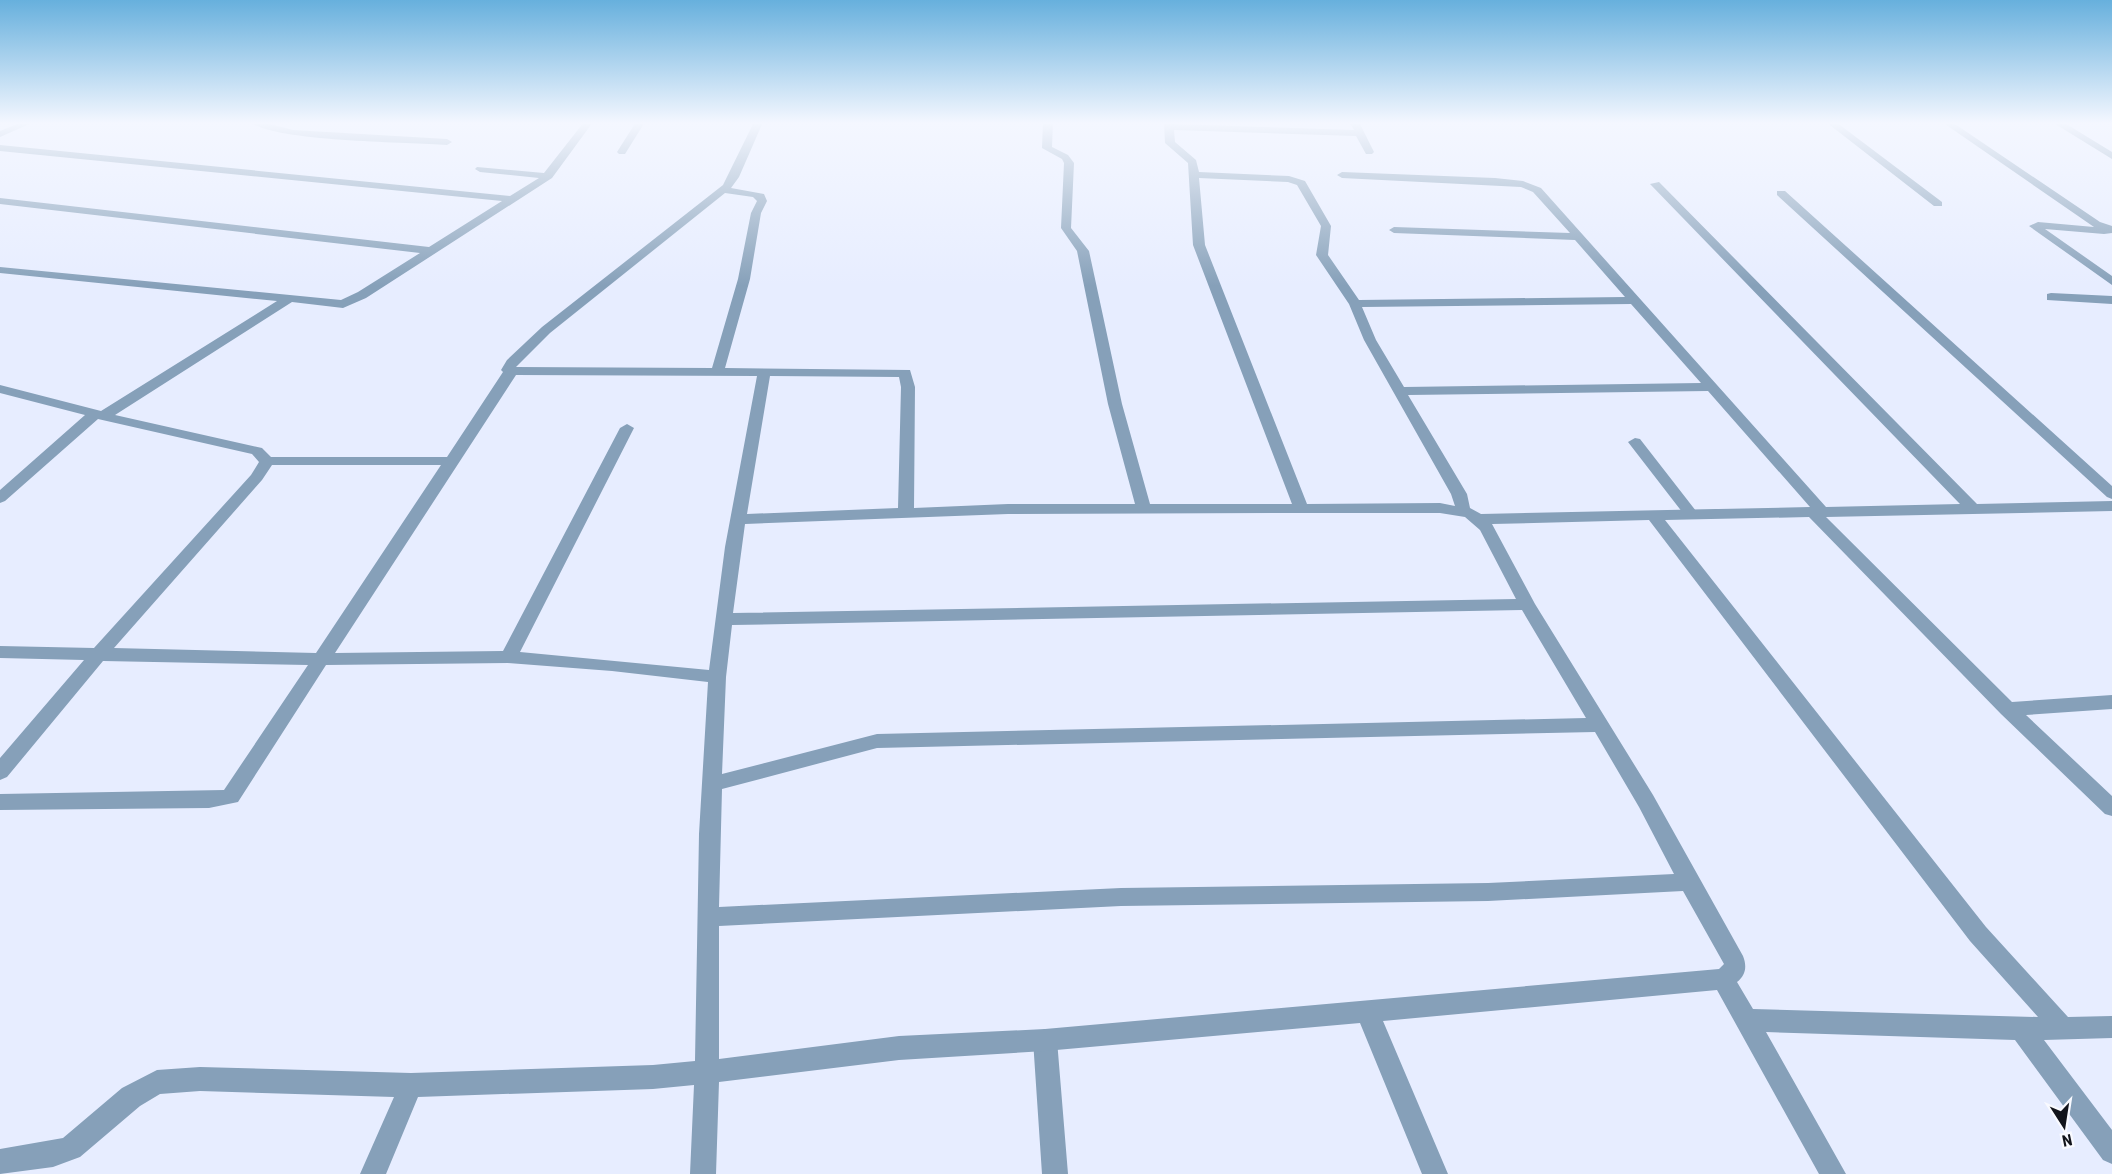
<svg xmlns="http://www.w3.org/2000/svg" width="2112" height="1174" font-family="'Roboto Condensed',sans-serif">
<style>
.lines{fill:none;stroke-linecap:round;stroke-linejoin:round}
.service{fill:#86a0b9;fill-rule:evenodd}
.minor{fill:#86a0b9;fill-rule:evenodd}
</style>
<rect width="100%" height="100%" fill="#e7edff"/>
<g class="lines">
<!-- service -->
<path class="service" d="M250 122H262L293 130 447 139 452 142 447 145C408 142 276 142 250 122Z
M2051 293 2112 296V304L2047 300V294Z
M1635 438 1640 439 1696 511 1699 514 1696 517H1686L1628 442Z
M1045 1029 1053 1032 1057 1040 1068 1174H1042L1033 1040 1037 1032Z"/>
<!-- minor -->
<path class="minor" d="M22 122H34L0 137V131Z
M584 122H593L552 178 366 298 343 308 292 302 115 415 262 448 271 457H447L503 372 501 370 507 360 542 327 723 185 754 122H763L739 177 731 188 764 194 767 201 761 213 750 279 725 368 910 370 915 387 914 508 1008 504H1135L1108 404 1077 251 1061 228 1064 163 1062 159 1042 148 1043 122H1053L1052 147 1068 155 1074 163 1071 228 1089 251 1122 404 1150 504H1292L1193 245 1188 163 1165 143 1164 122H1174V124L1354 130 1350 123 1359 122 1374 152 1372 154H1366L1356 136 1174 130 1175 142 1196 160 1199 172 1289 176 1305 181 1331 226 1328 255 1359 300 1625 297 1575 240 1394 233 1389 230 1394 227 1570 233 1533 192 1521 187 1342 178 1337 175 1342 172 1495 178 1523 181 1541 188 1826 507 1960 504 1650 184 1659 182 1977 504 2112 501V511L1826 517 2012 702 2112 695V709L2026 715 2112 796V816L2105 814 2001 714 1809 517 1665 520 1986 927 2068 1017 2112 1016V1038L2044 1040 2112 1130V1164L2103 1160 2015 1040 1766 1032 1846 1174H1819L1717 990 1383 1021 1448 1174H1422L1360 1023 1045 1051 899 1060 719 1082 716 1174H690L694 1085 653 1089 418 1097 386 1174H360L394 1097 200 1091 160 1094 140 1106 80 1157 53 1167 0 1174V1149L63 1138 122 1088 157 1070 200 1067 411 1073 653 1065 695 1061 699 834 708 682 612 671 508 663 326 665 238 802 209 808 0 810V794L224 790 308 665 103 661 7 777 0 780V758L84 660 0 658V646L94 648 251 475 259 462 252 454 98 419 5 501 0 503V490L85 415 0 393V385L101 411 277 301 0 273V267L341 300 358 292 420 253 0 204V198L429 247 502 201 0 151V145L510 196 539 178 480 172 475 169 477 167 544 173ZM1199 178 1288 182 1297 185 1321 226 1316 255 1349 304 1364 340 1451 494 1455 506 1440 503 1307 504 1205 245ZM725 193 753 197 757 201 751 213 738 279 712 368 516 367 550 333ZM1631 304 1701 383 1404 387 1376 340 1362 307ZM516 375 757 376 725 547 709 670 520 652 634 428 627 424 620 428 503 651 335 653ZM770 376 899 377 901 387 898 508 747 514ZM1708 391 1810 507 1481 514 1470 508 1467 494 1408 395ZM272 465H441L316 653 114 648 262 480ZM1305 513H1440L1465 517 1480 530 1516 599 733 613 745 524 1008 514ZM1649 520 1970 941 2038 1017 1753 1009 1737 982C1746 975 1747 966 1743 956L1653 795 1535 604 1492 524ZM1522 610 1586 718 877 734 722 774 726 677 732 625ZM1595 732 1639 807 1674 874 1488 883 1121 888 719 907 722 789 877 748ZM1683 891 1724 964 1719 969 1045 1029 899 1036 719 1059V926L1121 906 1488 901Z
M636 122H645L625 154H619L617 152Z
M1826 122H1836L1942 202V206H1934Z
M1942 122H1952L2100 222 2112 226V233L2104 234 2045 229 2112 276V285L2029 226 2038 222 2094 227Z
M2052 122H2063L2112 152V159Z
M1777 191H1785L2112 486V499L2107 497 1777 195Z"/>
</g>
<!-- sky -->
<linearGradient id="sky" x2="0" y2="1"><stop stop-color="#67b0dd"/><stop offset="0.43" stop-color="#f4f7ff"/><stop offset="1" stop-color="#f4f7ff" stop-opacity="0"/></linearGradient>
<rect width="2112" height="286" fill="url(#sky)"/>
<!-- north arrow -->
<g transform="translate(2064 1126) rotate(168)" stroke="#f9faff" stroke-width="4.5" paint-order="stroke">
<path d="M0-4.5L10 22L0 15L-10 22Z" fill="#12141b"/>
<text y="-9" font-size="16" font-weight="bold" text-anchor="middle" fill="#12141b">N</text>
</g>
</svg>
